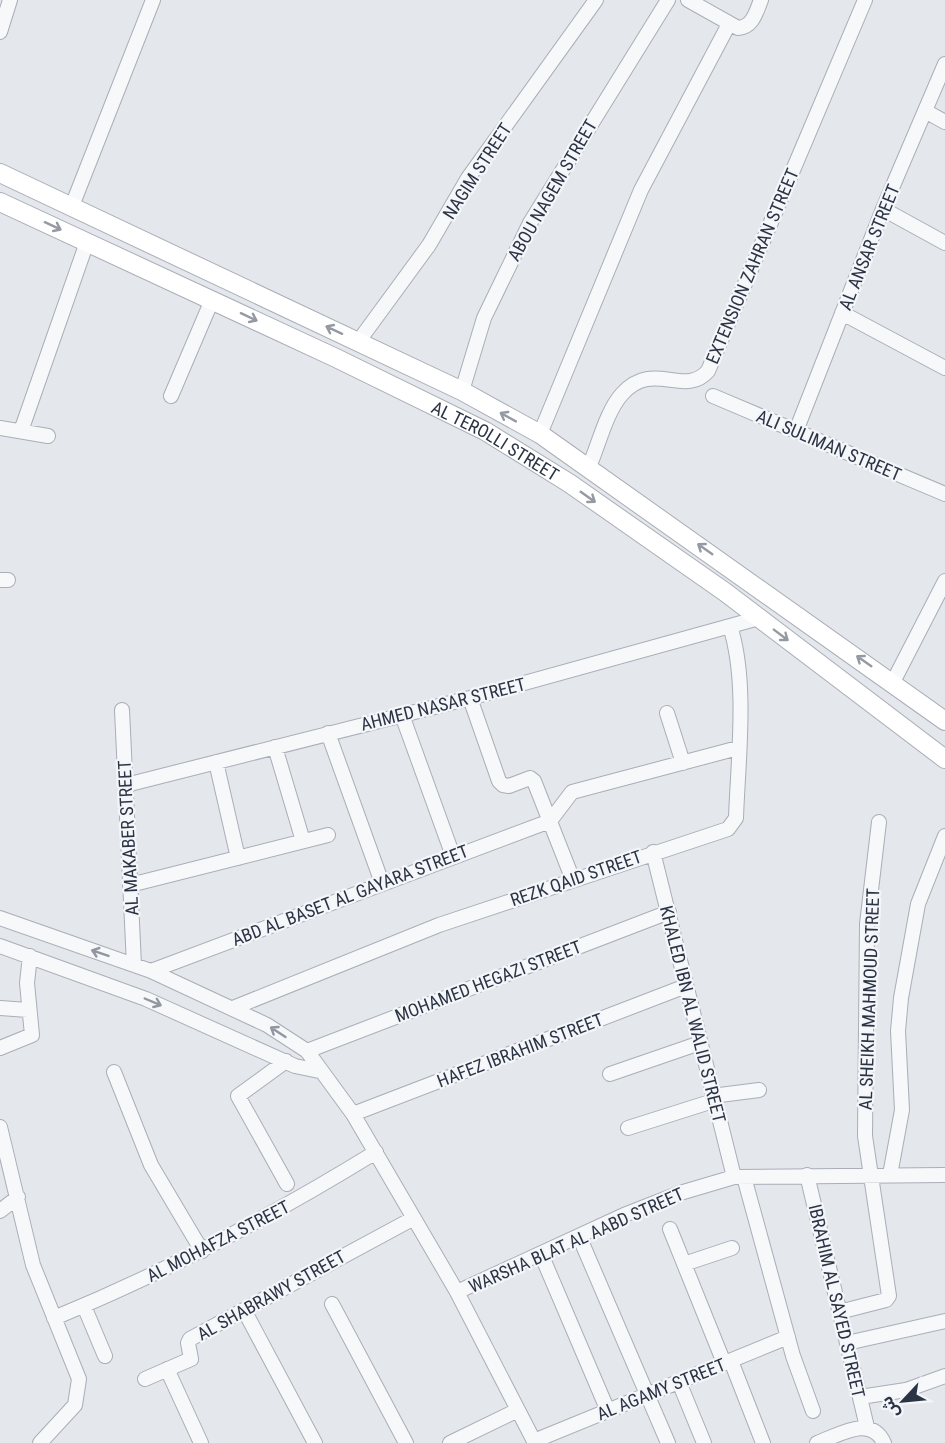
<svg xmlns="http://www.w3.org/2000/svg" width="945" height="1443" font-family="'Roboto Condensed','Noto Sans Arabic',sans-serif">
<style>
.lines{fill:none;stroke-linecap:round;stroke-linejoin:round}
.street-casing{stroke:#a9aeb7;stroke-width:16}
.secondary-casing{stroke:#a9aeb7;stroke-width:20}
.street{stroke:#f7f8fa;stroke-width:14}
.secondary{stroke:#fff;stroke-width:18}
.oneway{stroke:#959aa2}
.oneway2{stroke:#9196a0}
.labels{text-anchor:middle;dominant-baseline:central;stroke-width:4.5;stroke-linejoin:round;paint-order:stroke}
.street-label{font-size:18px;fill:#2b3445;stroke:#f4f6f9}
</style>
<rect width="100%" height="100%" fill="#e4e7ec"/>
<g class="lines">
<defs>
<path id="street" d="M688 0 738 28C753 27 756 12 761 0
M0 32 10 0
M925 111 945 122
M72 206 153 0
M883 209 945 243
M842 313 945 368
M358 342 429 245 468 178 596 0
M462 391 484 318 530 223 668 0
M171 396 212 300
M713 396 945 494
M0 428 48 436
M21 431 87 242
M796 431 883 209 945 64
M540 434 641 190 729 24
M589 467C599 444 606 412 622 394 653 359 684 398 708 371L865 0
M0 580H8
M893 682 945 581
M470 698 499 781 503 785 509 786 530 778 534 781 573 880
M122 710 134 965
M667 713 683 763
M402 715 453 856
M328 733 382 883
M275 747 303 841
M216 762 238 858
M126 785 470 698 759 618
M653 852 734 1177
M130 885 328 835
M0 918 151 971 267 1025 307 1051 353 1114 457 1292 535 1443
M0 946 146 999 295 1066 319 1071
M151 971 550 821 572 792 738 748
M0 1008 28 1010
M233 1008 439 925 728 829 736 818C738 759 748 682 730 626
M0 1048 32 1035 27 983 30 956
M307 1051 669 912
M286 1061 238 1096 287 1184
M114 1072 151 1165 202 1251
M610 1074 700 1043
M712 1096 759 1090
M353 1114 686 986
M0 1127 33 1265 79 1379 75 1405 40 1443
M628 1128 713 1101
M807 1175 867 1427
M890 1175 902 1110 898 1031 901 998 918 904 945 836
M744 1177 793 1356 813 1411
M0 1211 18 1197
M670 1229 724 1363
M579 1236 668 1443
M541 1254 608 1411
M684 1264 732 1248
M457 1292 624 1215 680 1193 734 1177 945 1175
M332 1304 406 1443
M84 1306 105 1356
M244 1310 315 1443
M839 1312 886 1300 889 1296 865 1136 867 924 879 822
M54 1318C166 1272 272 1216 376 1152
M847 1343 945 1321
M731 1361 763 1443
M167 1369 201 1443
M145 1379 191 1359 188 1343 190 1339 414 1218
M679 1382 704 1443
M860 1397 906 1390 945 1376
M534 1441 788 1337
M450 1443 518 1410
M817 1443C839 1435 871 1414 884 1443"/>
<g id="secondary">
<path d="M0 173 462 391 540 434 945 721"/>
<path id="s1" d="M0 202 336 358 485 431 569 483 725 592 945 759"/>
</g>
</defs>
<!-- street casing -->
<use href="#street" class="street-casing"/>
<!-- secondary casing -->
<use href="#secondary" class="secondary-casing"/>
<!-- street -->
<use href="#street" class="street"/>
<!-- secondary -->
<use href="#secondary" class="secondary"/>
</g>
<!-- one-way arrows -->
<defs><path id="oneway-shaft" d="M-6 0H5M1.5-3L5.5 0L1.5 3" fill="none" stroke-width="1.6" stroke-linecap="round" stroke-linejoin="round" transform="scale(1.5)"/></defs>
<g class="oneway">
<use href="#oneway-shaft" transform="translate(53 226) rotate(25)"/>
<use href="#oneway-shaft" transform="translate(249 317) rotate(25)"/>
<use href="#oneway-shaft" transform="translate(334 330) rotate(-155)"/>
<use href="#oneway-shaft" transform="translate(508 417) rotate(-151)"/>
<use href="#oneway-shaft" transform="translate(588 497) rotate(35)"/>
<use href="#oneway-shaft" transform="translate(705 549) rotate(-145)"/>
<use href="#oneway-shaft" transform="translate(781 635) rotate(37)"/>
<use href="#oneway-shaft" transform="translate(864 661) rotate(-145)"/>
</g>
<g class="oneway2">
<use href="#oneway-shaft" transform="translate(100 953) rotate(-161)"/>
<use href="#oneway-shaft" transform="translate(153 1002) rotate(23)"/>
<use href="#oneway-shaft" transform="translate(278 1032) rotate(-147)"/>
</g>
<g class="labels">
<!-- street labels -->
<g class="street-label">
<text transform="translate(477 171) rotate(-57)">NAGIM STREET</text>
<text transform="translate(552 190) rotate(-60)">ABOU NAGEM STREET</text>
<text transform="translate(869 247) rotate(-68)">AL ANSAR STREET</text>
<text transform="translate(752 266) rotate(-67)">EXTENSION ZAHRAN STREET</text>
<text stroke="none"><textPath href="#s1" startOffset="550">AL TEROLLI STREET</textPath></text>
<text transform="translate(829 445) rotate(23)">ALI SULIMAN STREET</text>
<text transform="translate(443 704) rotate(-14)">AHMED NASAR STREET</text>
<text transform="translate(128 838) rotate(-93)">AL MAKABER STREET</text>
<text transform="translate(576 878) rotate(-19)">REZK QAID STREET</text>
<text transform="translate(350 895) rotate(-21)">ABD AL BASET AL GAYARA STREET</text>
<text transform="translate(488 981) rotate(-21)">MOHAMED HEGAZI STREET</text>
<text transform="translate(869 999) rotate(-88)">AL SHEIKH MAHMOUD STREET</text>
<text transform="translate(693 1014) rotate(76)">KHALED IBN AL WALID STREET</text>
<text transform="translate(520 1050) rotate(-21)">HAFEZ IBRAHIM STREET</text>
<text transform="translate(576 1240) rotate(-24)">WARSHA BLAT AL AABD STREET</text>
<text transform="translate(218 1241) rotate(-27)">AL MOHAFZA STREET</text>
<text transform="translate(271 1295) rotate(-29)">AL SHABRAWY STREET</text>
<text transform="translate(837 1301) rotate(77)">IBRAHIM AL SAYED STREET</text>
<text transform="translate(661 1389) rotate(-22)">AL AGAMY STREET</text>
</g>
</g>
<!-- north arrow -->
<g transform="translate(903 1401) rotate(244)" stroke="#f4f6f9" stroke-width="4.5" paint-order="stroke">
<path d="M0-4.5L10 22L0 15L-10 22Z" fill="#2b3445"/>
<text y="-9" font-size="16" font-weight="bold" text-anchor="middle" fill="#2b3445">ش</text>
</g>
</svg>
